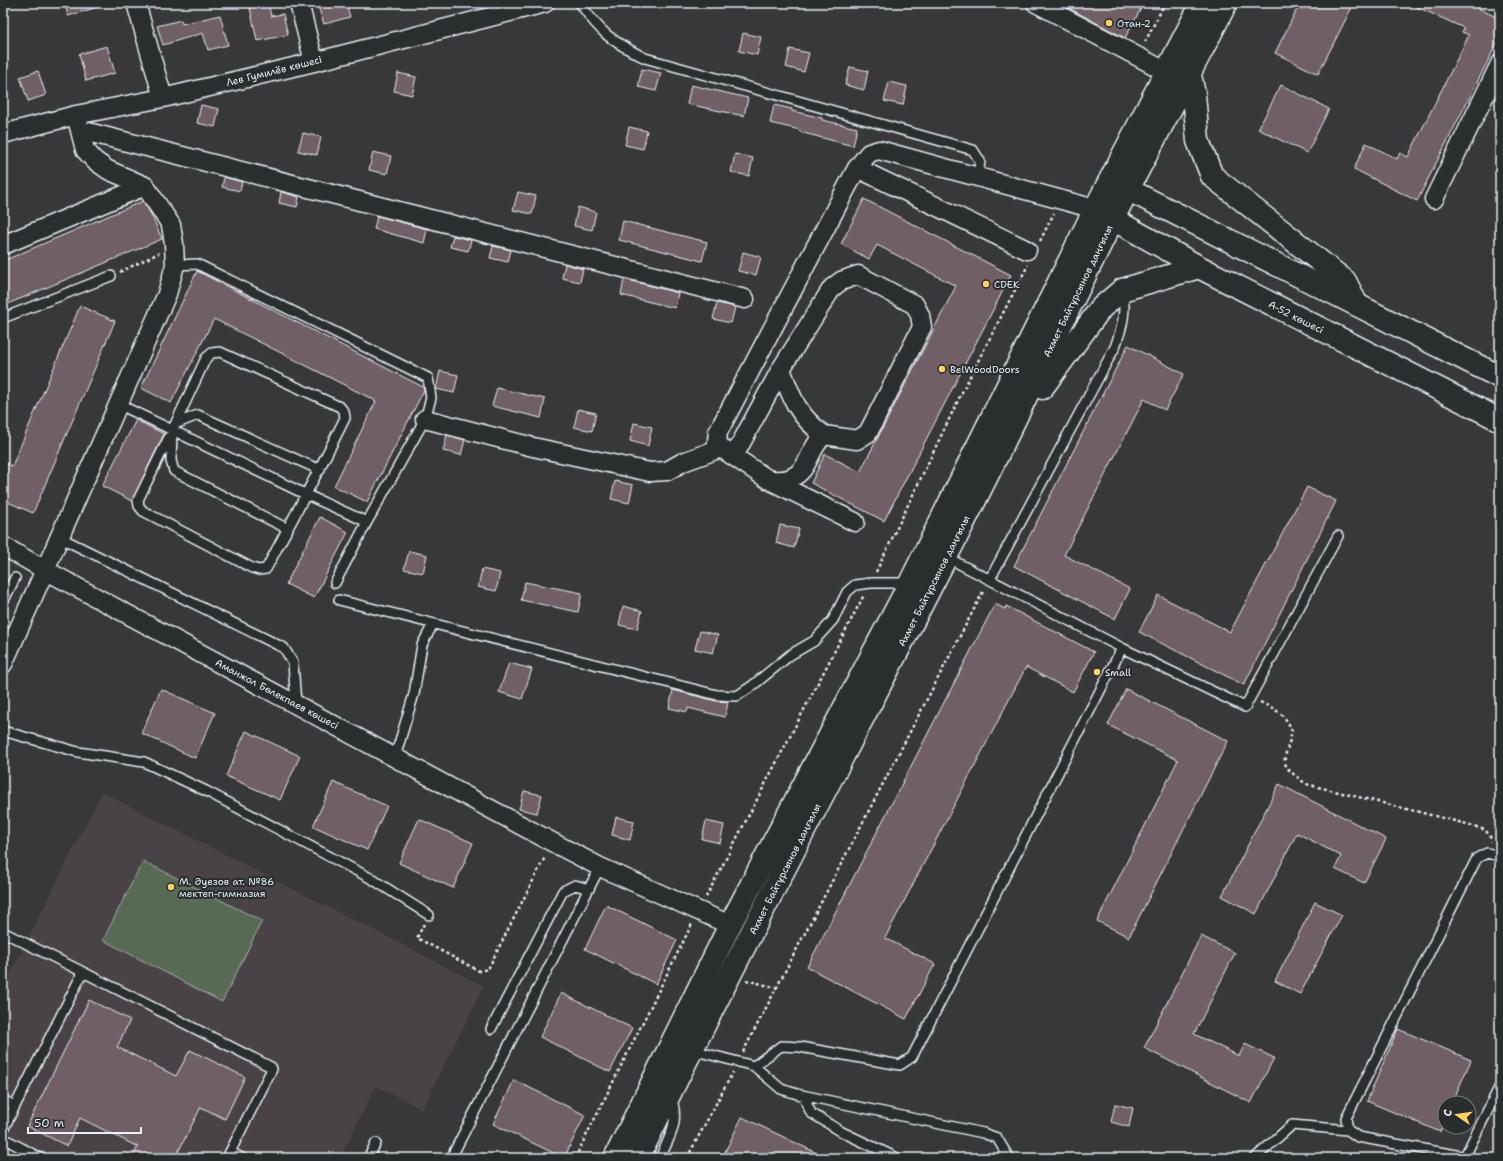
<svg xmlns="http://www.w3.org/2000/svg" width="1503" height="1161" font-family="'Shantell Sans',sans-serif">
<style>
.built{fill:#494346}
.green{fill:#596b55;stroke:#a0aea6}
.building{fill:#705e65;stroke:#e8f1f8}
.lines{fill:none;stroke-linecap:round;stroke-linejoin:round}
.service-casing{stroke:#e8f1f8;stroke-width:12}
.minor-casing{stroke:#e8f1f8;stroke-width:21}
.tertiary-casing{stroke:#e8f1f8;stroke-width:25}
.path{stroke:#e8f1f8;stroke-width:2.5;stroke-dasharray:3 3;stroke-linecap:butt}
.service{stroke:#2a2d2e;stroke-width:9}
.minor{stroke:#2a2d2e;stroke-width:18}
.tertiary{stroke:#2a2d2e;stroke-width:22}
.poi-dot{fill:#ffd166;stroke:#2a2d2e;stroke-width:1.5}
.labels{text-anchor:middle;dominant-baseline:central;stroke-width:4;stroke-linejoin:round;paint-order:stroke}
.poi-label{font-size:10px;fill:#e8f1f8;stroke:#2a2d2e;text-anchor:start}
.street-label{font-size:10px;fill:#e8f1f8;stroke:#2a2d2e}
</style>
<rect width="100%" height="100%" fill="#383739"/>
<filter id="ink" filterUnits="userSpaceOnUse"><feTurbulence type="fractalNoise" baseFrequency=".025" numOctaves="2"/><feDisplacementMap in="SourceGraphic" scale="8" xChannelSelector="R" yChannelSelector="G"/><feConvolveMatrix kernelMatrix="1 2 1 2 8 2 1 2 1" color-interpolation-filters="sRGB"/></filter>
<g filter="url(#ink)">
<!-- built -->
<path class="built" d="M102 792 484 986 422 1109 376 1086 340 1158H31L3 1144V988Z"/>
<!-- green -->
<path class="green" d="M143 861 262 921 222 1002 103 940Z"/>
<!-- building -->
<path class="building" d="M65 3H101V6L68 16Z
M249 3H268L271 16 283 14 288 35 257 41Z
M317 3H346L350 17 324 24Z
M1059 3H1144L1125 38Z
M1300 3H1354L1318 74 1275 53Z
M1408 3H1468L1500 19V37L1417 201 1354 169 1366 143 1397 159 1400 153 1408 157 1469 35 1462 32 1464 28Z
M220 15 228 45 208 50 203 33 163 45 157 26 181 20 182 24Z
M743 33 761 37 757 55 739 51Z
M107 46 115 73 86 81 79 54Z
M790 49 809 53 804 72 786 67Z
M850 67 868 71 864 90 845 85Z
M642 69 661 73 656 91 638 87Z
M38 71 46 95 28 101 20 77Z
M398 73 416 77 412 95 394 91Z
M889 82 907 86 903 105 884 101Z
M691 85 748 98 744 116 687 104Z
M1281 85 1329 109 1307 153 1258 129Z
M201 105 219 109 215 127 197 123Z
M774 105 792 109V111L822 118V120L857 128 853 146 800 132V130L770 123Z
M629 127 647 131 643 149 625 145Z
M303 133 321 137 317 155 298 151Z
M373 152 391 156 387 174 369 170Z
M735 154 753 158 749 176 731 172Z
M224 177 242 182 240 191 222 187Z
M281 192 299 197 297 207 279 203Z
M518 192 536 196 532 214 513 210Z
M864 199 1011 275 884 521 811 483 825 454 860 472 956 286 877 245 869 259 841 244Z
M143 201 151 214 162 239 3 306V261Z
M578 207 596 212 592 230 574 226Z
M377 216 427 229 424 243 374 229Z
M623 221 707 242 702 261 619 240Z
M453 236 471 240 468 251 450 247Z
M493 246 511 250 508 262 490 258Z
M743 252 761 257 756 275 738 271Z
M565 264 583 269 580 282 562 278Z
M197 271 423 387 424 390 367 502 334 486 376 401 214 319 171 403 141 388Z
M624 279 678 293 675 308 621 295Z
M717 303 735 307 731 323 713 319Z
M80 306 115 321 33 513 3 500V462L12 466Z
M1128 345 1184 374 1165 410 1144 399 1064 555 1130 589 1115 619 1014 566Z
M440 371 458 375 454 393 436 389Z
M497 388 545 399 541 418 492 406Z
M578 409 596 413 592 431 574 427Z
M136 420 164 434 132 501 102 486Z
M634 423 652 427 648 446 630 441Z
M447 435 465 440 461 455 443 451Z
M615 481 633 485 629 503 611 499Z
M1307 487 1336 501 1244 685 1139 632 1158 595 1230 632Z
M320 517 348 532 314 598 286 584Z
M780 525 799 529 794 548 776 543Z
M409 551 427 555 423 573 404 569Z
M482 569 500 573 496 591 478 587Z
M525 582 582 593 578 612 521 600Z
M995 604 1005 609 1006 606 1094 652 1073 692 1026 667 885 938 935 964 906 1019 807 967Z
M623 606 642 611 637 629 619 625Z
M700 631 718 635 713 653 695 649Z
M509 663 532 669 522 699 499 692Z
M161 689 215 713 195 758 141 733Z
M1126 689 1228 741 1129 937 1097 921 1178 760 1108 725Z
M673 690 716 701 728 702 725 717 688 708 687 712 669 708Z
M246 731 300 756 280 800 226 776Z
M333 782 387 806 367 850 313 826Z
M1279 784 1386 839 1364 883 1335 869 1341 856 1297 833 1256 914 1222 896Z
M524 791 542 795 537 813 519 809Z
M616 817 634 821 630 840 612 835Z
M419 819 473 843 453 888 399 863Z
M706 821 724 825 720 843 702 839Z
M1315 902 1342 915 1300 994 1275 981Z
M606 905 677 940 656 984 585 949Z
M1201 936 1235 953 1194 1034 1239 1056 1245 1044 1274 1058 1251 1103 1144 1048Z
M561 993 632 1028 610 1072 540 1037Z
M89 1000 130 1020 117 1047 176 1076 190 1050 245 1077 225 1119 201 1107 175 1158H132L138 1147 80 1118 67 1146 27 1126Z
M1398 1029 1471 1060 1452 1103H1445V1119L1440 1132 1367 1101Z
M514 1080 585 1115 564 1158 493 1124Z
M1115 1104 1133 1108 1129 1127 1111 1122Z
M742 1117 827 1158H722Z"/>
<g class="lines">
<defs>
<path id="service" d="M580 3C600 33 613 42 645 58L973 150 980 161 978 177
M175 265 197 264 428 378 431 398 425 419 367 522 335 583
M3 318 111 276
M118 404 307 495 367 522
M175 424 198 415 320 470
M172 431 138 500 139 506 143 511 252 568 259 570 266 569C293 519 320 469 345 418L344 412 340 407 220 352 212 353 206 358 172 431 171 461 174 471 288 529
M59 537 284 648 293 663 296 704
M990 579 1115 347C1122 328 1127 310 1122 290
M339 600 717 695 737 696 752 686 790 655 814 641 833 620 847 592 855 585 871 583H910
M3 602 15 578
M1122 648 1245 707 1338 536
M3 731 78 752 144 762 206 791 372 879 429 915
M395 757 414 694 422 645 433 624
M3 932 83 972 15 1106 3 1100
M83 972 271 1067 272 1069 227 1158
M491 1029 563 891 575 885 589 889
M692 1050 754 1066 781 1089 797 1094 983 1133 997 1138 1009 1158
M754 1066 781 1046 800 1047 900 1065 912 1057 1122 648 946 557
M803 1096 811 1113 842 1132 897 1158
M3 1130 15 1106
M3 1138 40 1158
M230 1152 242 1158
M1465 1156 1500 1086
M368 1158 376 1143
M451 1158 600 867
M660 1158C670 1136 680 1122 671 1097
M1255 1158 1292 1125 1348 1130
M1472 1158 1358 1137 1348 1130 1346 1118 1477 858 1487 853 1500 856"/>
<path id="minor" d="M136 3 163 98
M299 3 314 62
M1036 3 1167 72
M80 130 745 299
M3 134 76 115 163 98 314 62 545 3
M857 168 1027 250
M1434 199 1500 64
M3 245 145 186
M781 369C792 399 798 416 824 435
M425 419 533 447 650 472 667 471 683 462 721 448
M734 456 781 369 832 288 841 281 858 275 915 305 920 315 922 327 868 433 857 440 824 435C808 449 810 470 791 478 785 481 776 480 769 480
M855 522 769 480 721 448 717 441 718 432 857 168 869 153 879 150 1095 209
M3 546 45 570 167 294 175 265 174 244 171 225 145 186 108 170 94 160 85 150 76 115
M3 664 45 570 552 842 600 867 730 925"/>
<path id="tertiary" d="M1190 75 1194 94 1198 141 1212 176 1345 281 1357 305
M1115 183 1500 377
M1100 212 1199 267 1500 420
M1042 388 1101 308 1122 290 1199 267
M615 1158 730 925 910 583 1095 209 1202 3
M638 1158C736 957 842 760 944 561 1007 440 1064 315 1126 193 1159 129 1194 67 1226 3"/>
</defs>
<!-- service casing -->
<use href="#service" class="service-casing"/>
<!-- minor casing -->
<use href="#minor" class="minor-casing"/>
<!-- tertiary casing -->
<use href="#tertiary" class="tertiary-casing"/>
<!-- path -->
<path class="path" d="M1145 42 1165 3
M1040 241 1054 213
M120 272 159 253
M876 572 963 390 1028 265
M1260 702C1276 710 1285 713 1292 731 1285 765 1275 760 1306 784L1467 824 1485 830 1490 836 1491 842
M706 897 864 595
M424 924 417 938 479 971 488 969 545 857
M746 980 777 988
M743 1052 984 590
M575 1158 692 924
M687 1158 733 1072"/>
<!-- service -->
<use href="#service" class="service"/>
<!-- minor -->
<use href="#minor" class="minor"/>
<!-- tertiary -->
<use href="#tertiary" class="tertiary"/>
</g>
</g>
<!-- markers -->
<g class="poi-dot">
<circle cx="1109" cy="23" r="4"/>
<circle cx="986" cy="284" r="4"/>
<circle cx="942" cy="369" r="4"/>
<circle cx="1097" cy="672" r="4"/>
<circle cx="171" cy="887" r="4"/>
</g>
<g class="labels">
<!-- poi labels -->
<g class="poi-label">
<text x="1117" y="23">Отан-2</text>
<text x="994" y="284">CDEK</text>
<text x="950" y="369">BelWoodDoors</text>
<text x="1105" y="672">Small</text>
<text x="179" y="881">М. Әуезов ат. №86<tspan x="179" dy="12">мектеп-гимназия</tspan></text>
</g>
<!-- street labels -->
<g class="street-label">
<text transform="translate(274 71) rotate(-14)">Лев Гумилёв көшесі</text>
<text transform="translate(1078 291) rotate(-64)">Ахмет Байтұрсынов даңғылы</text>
<text transform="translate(1296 317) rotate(27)">А-52 көшесі</text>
<text transform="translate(934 581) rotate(-63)">Ахмет Байтұрсынов даңғылы</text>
<text transform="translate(277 694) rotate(28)">Аманжол Бөлекпаев көшесі</text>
<text transform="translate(785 869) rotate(-63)">Ахмет Байтұрсынов даңғылы</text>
</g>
</g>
<!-- margin -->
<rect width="1503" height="1161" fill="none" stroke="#2a2d2e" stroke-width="16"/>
<rect x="8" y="8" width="1487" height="1145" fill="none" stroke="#e8f1f8" stroke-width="1.5" filter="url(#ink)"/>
<!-- north arrow -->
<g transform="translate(1457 1115) rotate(283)"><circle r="19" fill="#2a2d2e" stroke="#767b7f"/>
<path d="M0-3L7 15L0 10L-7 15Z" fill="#ffd166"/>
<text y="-6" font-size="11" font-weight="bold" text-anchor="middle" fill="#e8f1f8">С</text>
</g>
<!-- scale -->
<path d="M28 1127v6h113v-6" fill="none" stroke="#e8f1f8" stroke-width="2"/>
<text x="34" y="1127" font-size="12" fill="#e8f1f8" stroke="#2a2d2e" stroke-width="3" paint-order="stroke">50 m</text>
</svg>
